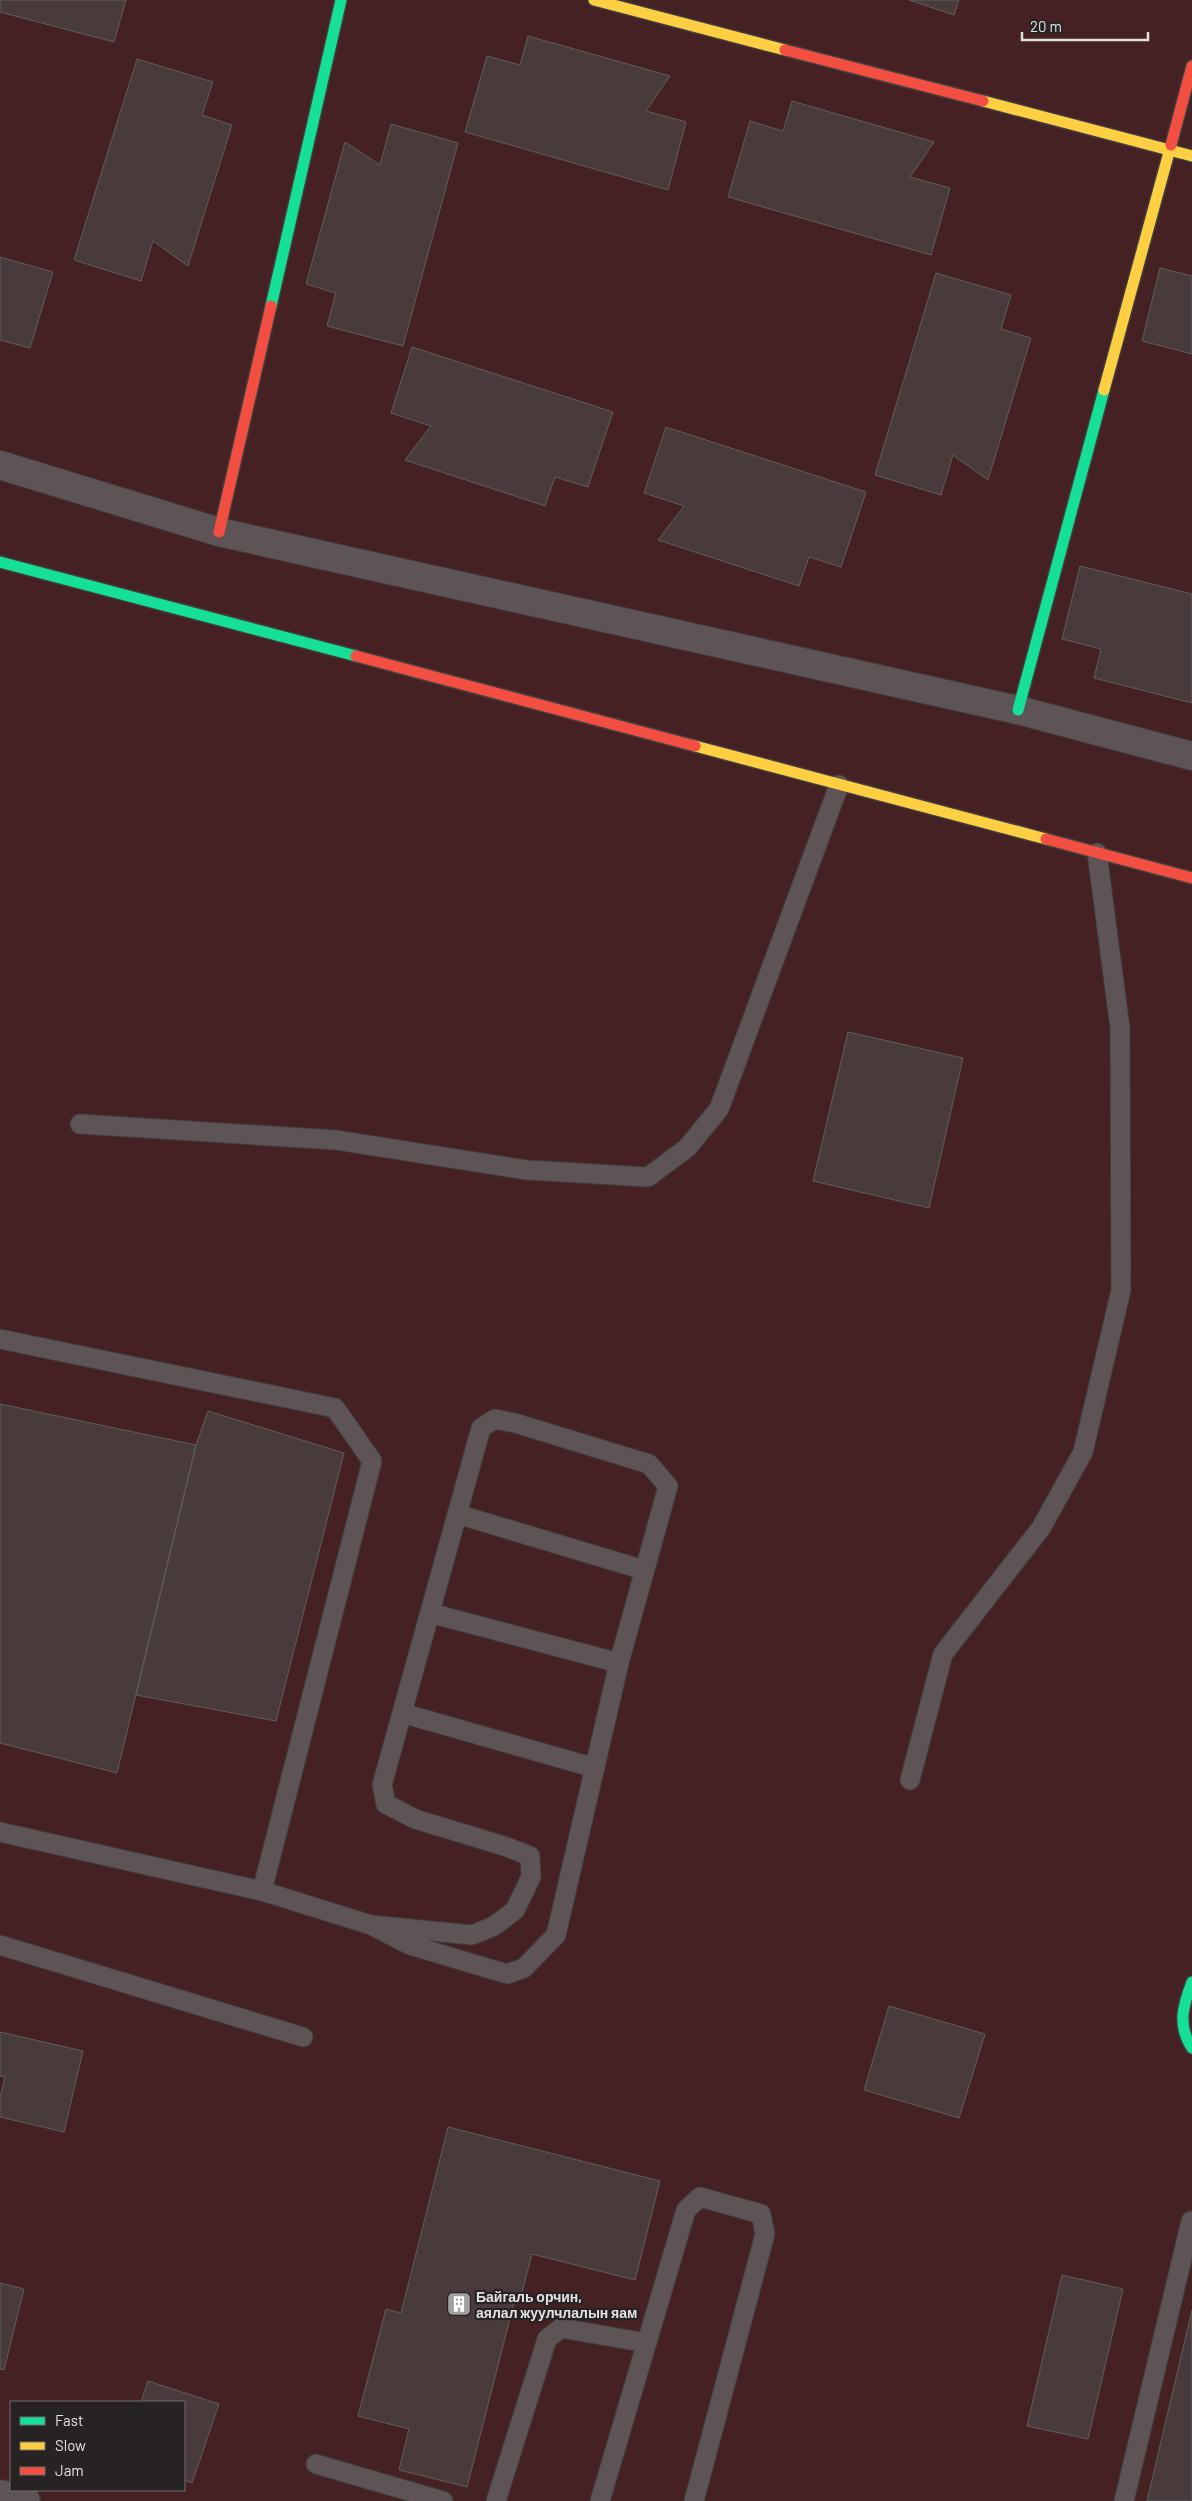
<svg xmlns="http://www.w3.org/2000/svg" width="1192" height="2501" font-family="Barlow,sans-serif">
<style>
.green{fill:#452124;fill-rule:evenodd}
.building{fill:#493b3c;stroke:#605e5e}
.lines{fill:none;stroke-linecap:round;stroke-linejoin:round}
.lane-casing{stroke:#413e3e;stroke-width:21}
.street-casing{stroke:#413e3e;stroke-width:30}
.fast-casing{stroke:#413e3e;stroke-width:14}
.slow-casing{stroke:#413e3e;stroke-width:14}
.jam-casing{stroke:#413e3e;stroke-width:14}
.lane{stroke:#5f5455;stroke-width:19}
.street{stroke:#5f5455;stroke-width:28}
.fast{stroke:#16e098;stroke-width:11}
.slow{stroke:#ffcf43;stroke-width:11}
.jam{stroke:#f24e42;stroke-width:11}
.labels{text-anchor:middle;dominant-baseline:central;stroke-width:4.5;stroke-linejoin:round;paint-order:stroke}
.poi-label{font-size:14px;font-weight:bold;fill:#e4e1e1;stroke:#272323;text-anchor:start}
</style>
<rect width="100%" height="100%" fill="#262424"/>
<!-- green -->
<path class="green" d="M0 0H1192V2501H0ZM11 2402H184V2490H11Z"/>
<!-- building -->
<path class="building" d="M0 0H126L114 42 0 12Z
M909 0H959L954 15Z
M528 36 670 76 646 111 686 122 668 190 465 132 487 56 520 65Z
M137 59 213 82 202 115 232 125 188 266 153 241 141 281 74 260Z
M792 101 934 142 910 177 950 188 931 255 728 197 750 121 783 131Z
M391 124 458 143 403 346 327 326 336 293 306 284 345 142 380 165Z
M0 257 53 272 30 348 0 340Z
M1160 268 1192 276V354L1142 341Z
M936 273 1011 295 1001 329 1031 338 988 480 953 455 941 495 875 475Z
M412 347 613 412 588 487 555 477 545 506 405 460 431 426 391 413Z
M666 427 866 492 841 567 809 557 799 586 658 540 684 506 644 493Z
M1080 566 1192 594V703L1094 678 1101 649 1062 639Z
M848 1032 963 1058 929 1208 813 1181Z
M0 1404 196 1445 117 1773 0 1743Z
M208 1411 344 1453 276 1721 136 1695 196 1445Z
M889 2006 985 2034 959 2118 864 2090Z
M0 2032 83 2051 64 2132 0 2117V2098L5 2077 0 2076Z
M448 2127 660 2181 635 2280 532 2254 520 2300 515 2299 467 2487 399 2470 409 2429 358 2416 386 2309 401 2313Z
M1062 2275 1123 2289 1088 2439 1027 2426Z
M0 2283 24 2289 4 2370 0 2369Z
M1192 2310V2501H1147Z
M148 2381 219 2404 192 2483 184 2480V2402H141Z"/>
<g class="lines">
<defs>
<path id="lane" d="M80 1124 336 1140 527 1170 648 1177 687 1148 719 1109 839 785
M0 1339 335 1408 372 1461 262 1891
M457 1514 644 1570
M430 1613 619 1663
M402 1713 595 1768
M910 1780 943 1654 1041 1528 1083 1452 1121 1290 1120 1028 1097 853
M0 1832 262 1891 371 1925 410 1945 507 1974 524 1968 556 1935 619 1663 668 1486 649 1464 515 1423 495 1419 481 1428 382 1785 386 1804 415 1819 504 1846 530 1856 531 1877 515 1910 494 1926 472 1935 371 1925
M0 1945 303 2037
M316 2464 443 2501
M496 2501 547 2339 561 2328 647 2343
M600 2501 686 2210 700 2197 761 2214 765 2234 694 2501
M1124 2501 1191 2221"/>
<path id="street" d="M0 465 219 532 1018 710 1192 756
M0 2494 26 2501"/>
<path id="fast" d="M271 306 341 0
M0 562 356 656
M1018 710 1104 390
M1192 1982C1183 2006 1177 2025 1192 2048"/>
<path id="slow" d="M594 0 785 50
M983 101 1192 156
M1104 390 1171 145
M695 746 1046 839"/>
<path id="jam" d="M785 50 983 101
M1171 145 1192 66
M219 532 271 306
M356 656 695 746
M1046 839 1192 878"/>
</defs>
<!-- lane casing -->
<use href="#lane" class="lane-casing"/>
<!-- street casing -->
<use href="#street" class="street-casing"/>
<!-- fast casing -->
<use href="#fast" class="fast-casing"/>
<!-- slow casing -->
<use href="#slow" class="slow-casing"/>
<!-- jam casing -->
<use href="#jam" class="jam-casing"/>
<!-- lane -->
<use href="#lane" class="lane"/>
<!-- street -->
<use href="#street" class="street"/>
<!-- fast -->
<use href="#fast" class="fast"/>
<!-- slow -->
<use href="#slow" class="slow"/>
<!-- jam -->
<use href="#jam" class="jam"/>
</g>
<!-- icons -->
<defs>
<symbol id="building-square" viewBox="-11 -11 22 22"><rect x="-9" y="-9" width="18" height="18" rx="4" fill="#a29f9f" stroke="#272323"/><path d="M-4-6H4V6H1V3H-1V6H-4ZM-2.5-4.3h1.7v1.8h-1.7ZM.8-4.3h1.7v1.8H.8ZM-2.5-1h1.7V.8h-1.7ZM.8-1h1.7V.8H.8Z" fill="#fff"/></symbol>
</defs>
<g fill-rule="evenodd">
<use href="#building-square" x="445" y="2290" width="28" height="28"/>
</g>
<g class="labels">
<!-- poi labels -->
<g class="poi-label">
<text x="476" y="2296">Байгаль орчин,<tspan x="476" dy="16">аялал жуулчлалын яам</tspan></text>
</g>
</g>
<!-- legend -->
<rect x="10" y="2401" width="175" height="90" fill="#272323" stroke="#736f6f"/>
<rect x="20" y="2417" width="25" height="8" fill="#16e098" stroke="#736f6f"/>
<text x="55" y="2426" font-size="15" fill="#e4e1e1">Fast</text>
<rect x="20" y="2442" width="25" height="8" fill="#ffcf43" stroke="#736f6f"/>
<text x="55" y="2451" font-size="15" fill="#e4e1e1">Slow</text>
<rect x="20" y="2467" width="25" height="8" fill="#f24e42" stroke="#736f6f"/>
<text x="55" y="2476" font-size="15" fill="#e4e1e1">Jam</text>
<!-- scale -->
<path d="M1022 32v8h126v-8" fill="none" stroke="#e4e1e1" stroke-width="2.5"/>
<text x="1030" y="32" font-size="15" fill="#e4e1e1" stroke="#272323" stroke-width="4" paint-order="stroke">20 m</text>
</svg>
